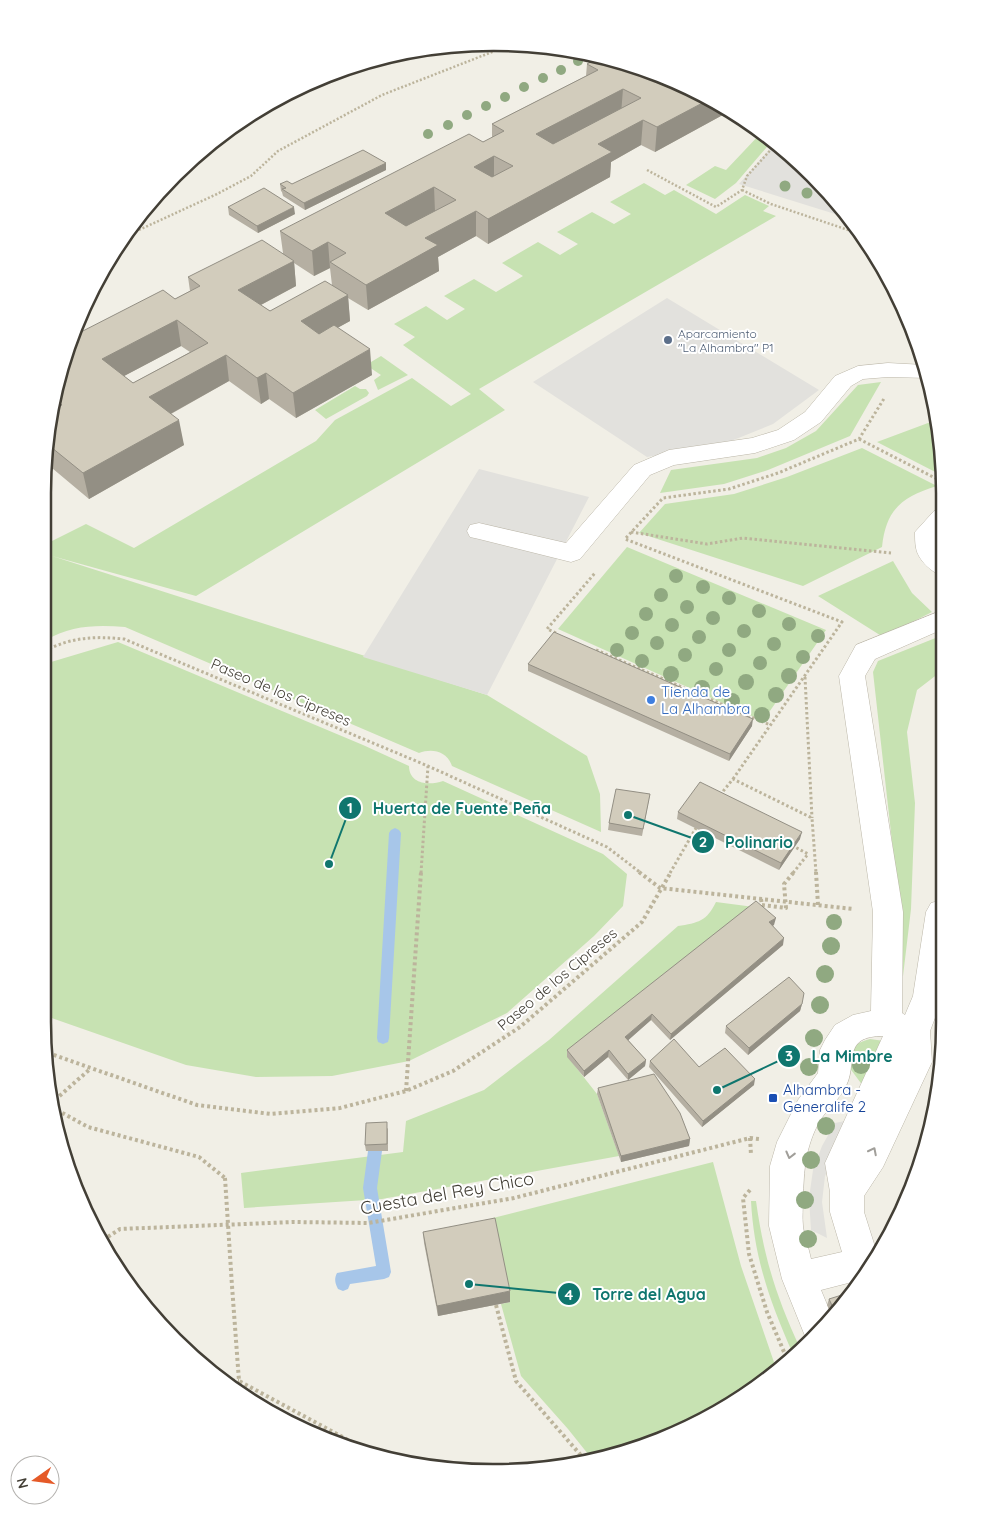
<svg xmlns="http://www.w3.org/2000/svg" width="987" height="1515" font-family="Quicksand,sans-serif">
<style>
.green{fill:#c7e2b2}
.parking{fill:#e2e1dd}
.lines{fill:none;stroke-linecap:round;stroke-linejoin:round}
.stream{fill:#a7c6e9;fill-rule:evenodd}
.minor-casing{stroke:#bcb7a9;stroke-width:1}
.path-far2{stroke:#bcb49c;stroke-width:2.5;stroke-dasharray:2 2;stroke-linecap:butt}
.path-far1{stroke:#bcb49c;stroke-width:3;stroke-dasharray:2.5 2.5;stroke-linecap:butt}
.path{stroke:#bcb49c;stroke-width:4;stroke-dasharray:3 3;stroke-linecap:butt}
.minor{fill:#fff;fill-rule:evenodd}
.path-bridge{stroke:#bcb49c;stroke-width:4;stroke-dasharray:3 3;stroke-linecap:butt}
.tree{fill:#90a981}
.wall{fill:#b5afa2;fill-rule:evenodd}
.shaded-wall{fill:#938f84}
.building{fill:#d2ccbc;stroke:#938f84;fill-rule:evenodd}
.oneway{stroke:#a19f9a}
.service-dot{fill:#5c6f8a;stroke:#fff;stroke-width:2}
.shop-dot{fill:#3f7fe0;stroke:#fff;stroke-width:2}
.transit-dot{fill:#1a4fb4;stroke:#fff;stroke-width:2}
.labels{text-anchor:middle;dominant-baseline:central;stroke-width:4;stroke-linejoin:round;paint-order:stroke}
.far-service-label{font-size:12px;fill:#4e5e75;stroke:#fff;text-anchor:start}
.shop-label{font-size:15px;fill:#366cbe;stroke:#fff;text-anchor:start}
.street-label{font-size:15px;fill:#433f36;stroke:#fff}
.transit-label{font-size:15px;fill:#164399;stroke:#fff;text-anchor:start}
.near-street-label{font-size:18px;fill:#433f36;stroke:#fff}
.rim{fill:none;stroke:#433f36;stroke-width:2.5}
.leader{fill:none;stroke:#0f766e;stroke-width:2}
.callout-dot{fill:#0f766e;stroke:#fff;stroke-width:2}
.mark-label{font-size:15px;text-anchor:middle;font-weight:bold;fill:#fff}
.callout-label{font-size:16px;text-anchor:middle;font-weight:bold;fill:#0f766e;stroke:#fff;stroke-width:4;stroke-linejoin:round;paint-order:stroke}
</style>
<rect width="100%" height="100%" fill="#f1efe6"/>
<!-- green -->
<path class="green" d="M761 133 772 141 736 183 715 199 686 185 715 166 726 170Z
M644 183 665 195 674 190 716 214 745 195 769 206 763 211 776 216 479 389 505 410 196 596 52 556 487 695 587 756 600 794 601 832 452 766C447 751 432 748 419 753L125 627C96 625 71 625 45 641L46 544 86 524 134 548 316 441 335 420 412 378 451 406 471 394 403 345 415 337 394 324 426 306 447 320 465 309 444 296 474 279 496 292 523 276 502 263 538 242 560 255 578 244 557 232 592 212 614 224 631 214 610 202Z
M381 356 408 375 378 390 374 380 381 375 366 365Z
M881 382 850 436 768 470 724 484 660 493 671 470 757 458 786 448 816 431 858 385Z
M355 386 360 389H366L369 393 367 396 326 419 315 410Z
M936 420 944 464 943 476 877 442Z
M862 448 937 486C902 497 886 509 882 547L803 586 639 533 665 504 734 494 787 477Z
M627 547 826 630 763 721 558 629Z
M893 561 912 593 932 612 883 637 818 596Z
M943 635V670L917 690 907 732 915 803 911 909 903 976H898L899 904 873 672 878 661Z
M118 642 363 745 409 766C409 784 429 786 443 781L603 854 627 874 623 906 594 936 507 1013 409 1061 332 1076 256 1077 186 1065 43 1015 45 666 51 662Z
M716 902 754 907 567 1056 597 1094 619 1156 382 1199 244 1208 241 1173 403 1152 406 1121 484 1090 549 1040 678 926C698 923 707 921 716 902Z
M870 1039 884 1041 863 1086 849 1067C852 1049 851 1044 870 1039Z
M713 1162 741 1266 776 1368 744 1397 611 1457 592 1459 568 1429 521 1376 501 1304 510 1302 493 1218Z
M751 1201H756C764 1258 776 1296 800 1348L793 1354C770 1302 754 1258 751 1201Z"/>
<!-- parking -->
<path class="parking" d="M775 143 791 154 851 219 739 184Z
M667 298 819 390 773 424 726 443 647 457 533 382Z
M479 469 589 497 487 695 363 657Z
M850 1120 825 1176 822 1202 827 1238 811 1230 809 1198 813 1170 822 1146 835 1123Z"/>
<g class="lines">
<!-- stream -->
<path class="stream" d="M395 828 399 830 401 833 389 1038 388 1042 383 1044 378 1042 377 1038 389 833 391 830Z
M375 1145 380 1147 382 1151 377 1188 391 1272 389 1277 384 1279 350 1284 348 1289 343 1291 338 1289C335 1283 334 1279 337 1273L376 1266 363 1188 368 1151 370 1147Z"/>
<defs>
<path id="minor" d="M888 363 925 365 929 378 888 377 863 379 851 386 821 422 794 440 755 453 674 465 650 475 580 559 571 562 479 539 470 537 467 531 470 525 479 523 566 543 634 465 669 450 752 438 778 430 805 412 835 376 858 366Z
M943 509V531L939 534 940 548 943 551V576C932 573 918 560 916 548 915 543 915 537 915 532L934 511Z
M943 610V629L875 659 865 676 903 912 902 1013 905 1015 913 996 926 912 931 903 942 900 941 1002 930 1031 932 1062 883 1167 864 1196V1212L876 1250 856 1281 821 1290 833 1319 807 1341 782 1279 769 1226 770 1166 777 1142 798 1100 818 1073 820 1050 825 1040 835 1025 853 1015 871 1011 873 912 839 676 856 645ZM883 1036 825 1163 830 1192V1212L842 1252 811 1259C809 1248 804 1237 803 1226 802 1217 803 1208 803 1199 804 1169 805 1149 819 1122 827 1109 840 1099 846 1086 858 1063 841 1036 883 1036Z"/>
</defs>
<!-- minor casing -->
<use href="#minor" class="minor-casing"/>
<!-- path-far2 -->
<path class="path-far2" d="M647 170 716 207 742 190 747 176 776 144
M742 190 771 204 860 234
M128 235 217 194 251 176 278 151 382 95 510 45"/>
<!-- path-far1 -->
<path class="path-far1" d="M859 439 939 480 943 486
M631 532 707 544 743 538 891 553
M556 633 547 629 595 573
M596 650 770 725
M45 651C71 637 95 636 124 639L428 766 607 847 641 873
M805 677 812 818
M733 779 842 622 625 539 663 498 729 489 778 473 859 439 885 397
M720 795 733 779 812 818 816 873
M421 873 428 766
M670 873 696 828
M793 873 808 854 795 847"/>
<!-- path -->
<path class="path" d="M639 872 660 888 853 909
M816 872 818 905
M761 899 762 905 786 908 784 884 794 872
M48 1053 197 1105 271 1114 340 1108 406 1091 453 1071 520 1027 642 922 671 872
M406 1091 421 872
M55 1100 90 1069
M57 1110 88 1127 199 1157 225 1178
M750 1138 751 1155
M750 1190 743 1198 749 1254 767 1312 787 1359
M103 1240 120 1229 294 1222 368 1223 514 1198 750 1138 759 1139
M232 1286 239 1381 372 1453
M496 1305 516 1381 585 1460
M220 1380 239 1381"/>
<!-- minor -->
<use href="#minor" class="minor"/>
<!-- path-bridge -->
<path class="path-bridge" d="M225 1178 232 1286"/>
</g>
<!-- trees -->
<g class="tree">
<circle cx="578" cy="61" r="5"/>
<circle cx="561" cy="70" r="5"/>
<circle cx="543" cy="78" r="5"/>
<circle cx="524" cy="87" r="5"/>
<circle cx="505" cy="97" r="5"/>
<circle cx="486" cy="106" r="5"/>
<circle cx="467" cy="115" r="5"/>
<circle cx="448" cy="125" r="5"/>
<circle cx="428" cy="134" r="5"/>
<circle cx="785" cy="186" r="5.5"/>
<circle cx="807" cy="193" r="5.5"/>
<circle cx="676" cy="576" r="7"/>
<circle cx="703" cy="587" r="7"/>
<circle cx="661" cy="595" r="7"/>
<circle cx="729" cy="598" r="7"/>
<circle cx="687" cy="607" r="7"/>
<circle cx="759" cy="611" r="7"/>
<circle cx="646" cy="614" r="7"/>
<circle cx="713" cy="618" r="7"/>
<circle cx="789" cy="624" r="7"/>
<circle cx="672" cy="625" r="7"/>
<circle cx="744" cy="631" r="7"/>
<circle cx="632" cy="633" r="7"/>
<circle cx="818" cy="636" r="7"/>
<circle cx="699" cy="637" r="7"/>
<circle cx="657" cy="643" r="7"/>
<circle cx="774" cy="644" r="7"/>
<circle cx="617" cy="650" r="7"/>
<circle cx="729" cy="650" r="7"/>
<circle cx="685" cy="655" r="7"/>
<circle cx="803" cy="657" r="7"/>
<circle cx="642" cy="661" r="7"/>
<circle cx="760" cy="663" r="7"/>
<circle cx="716" cy="669" r="7"/>
<circle cx="671" cy="674" r="8"/>
<circle cx="789" cy="676" r="8"/>
<circle cx="746" cy="682" r="8"/>
<circle cx="702" cy="688" r="8"/>
<circle cx="776" cy="695" r="8"/>
<circle cx="732" cy="701" r="8"/>
<circle cx="762" cy="715" r="8"/>
<circle cx="834" cy="922" r="8"/>
<circle cx="831" cy="946" r="9"/>
<circle cx="825" cy="974" r="9"/>
<circle cx="820" cy="1005" r="9"/>
<circle cx="814" cy="1038" r="9"/>
<circle cx="861" cy="1065" r="9"/>
<circle cx="809" cy="1067" r="9"/>
<circle cx="826" cy="1126" r="9"/>
<circle cx="811" cy="1160" r="9"/>
<circle cx="805" cy="1200" r="9"/>
<circle cx="808" cy="1239" r="9"/>
</g>
<!-- wall -->
<path class="wall" d="M587 64 719 103 730 111 655 152 641 145 611 162 610 177 488 244 476 236 438 257 439 271 368 310 348 298 350 321 337 328 372 375 296 418 269 399 261 404 229 381 171 414 184 445 89 499 46 463V434L77 334 175 299 190 291 188 277 283 253 280 231 492 138V124L586 76ZM294 263 314 276 330 268 332 285 270 311 261 305 296 286ZM181 346 190 352 133 383 124 376Z
M386 163V170L305 210 283 196 282 192 281 191 280 184H292Z
M228 207 295 214 258 233 229 215Z
M528 664 752 726 729 761 528 671Z
M650 794 642 836 608 830 609 823Z
M678 812 800 839 779 870 677 819Z
M774 925 773 926 783 945 670 1040 651 1020 628 1040 646 1060 645 1066 628 1080 608 1057 584 1077 567 1057V1050Z
M802 1004 800 1011 748 1055 725 1033 726 1026Z
M650 1061 699 1067 754 1085 702 1127 649 1067Z
M941 1079V1080L933 1109 930 1107Z
M598 1088 690 1139 689 1146 621 1162 597 1094Z
M388 1128V1151H366L365 1145Z
M423 1232 510 1302 438 1316 424 1243Z
M847 1296 833 1318 827 1305 829 1299Z"/>
<!-- shaded-wall -->
<path class="shaded-wall" d="M623 89 621 114 535 159 536 134Z
M710 99 719 103 730 111 655 152 657 127Z
M643 120 641 145 611 162 610 177 488 244V219L598 144Z
M494 156V181L474 167Z
M386 163V170L305 210 304 203Z
M434 187 435 212 386 238 385 213Z
M294 207 295 214 258 233 257 226Z
M476 211V236L438 257 439 271 368 310 366 285 425 238Z
M328 242 330 268 314 276 312 251Z
M294 261 296 286 242 315 238 290Z
M348 295 350 321 303 347 301 321Z
M177 320 181 346 107 385 102 359Z
M370 349 372 375 296 418 293 393Z
M226 355 229 381 154 423 149 397Z
M266 373 269 399 261 404 257 378Z
M179 420 184 445 89 499 83 473Z
M753 719 752 726 729 761 730 754Z
M802 832 800 839 779 870 781 863Z
M776 918 774 925 768 929 769 922Z
M784 938 783 945 670 1040 671 1034Z
M802 1004 800 1011 748 1055 749 1048Z
M652 1014 651 1020 624 1044 625 1037Z
M609 1050 608 1057 584 1077V1071Z
M646 1060 645 1066 628 1080V1074Z
M755 1079 754 1085 702 1127 703 1121Z
M690 1139 689 1146 621 1162V1156Z
M510 1291V1302L438 1316 437 1306Z"/>
<!-- building -->
<path class="building" d="M600 57 638 66 710 99 657 127 643 120 598 144 612 152 488 219 476 211 425 238 438 245 366 285 330 262 346 253 328 242 312 251 280 231 469 134 483 142 504 131 492 124 598 70 587 64ZM623 89 641 98 553 144 536 134ZM494 156 513 166 492 177 474 167ZM434 187 456 200 406 226 385 213Z
M363 150 386 163 304 203 282 189 286 188 280 184 287 181 292 184Z
M264 188 294 207 257 226 228 207Z
M262 240 294 261 238 290 270 311 325 281 348 295 301 321 319 334 334 325 370 349 293 393 266 373 257 378 226 355 149 397 179 420 83 473 46 443V434L54 409 62 405 57 400 77 334 163 290 175 299 200 286 188 277ZM177 320 208 343 133 383 102 359Z
M554 632 753 719 730 754 528 664Z
M700 782 802 832 781 863 678 812Z
M616 789 650 794 643 829 609 823Z
M756 901 776 918 769 922 784 938 671 1034 652 1014 625 1037 646 1060 628 1074 609 1050 584 1071 567 1050Z
M789 977 804 993 802 1004 749 1048 726 1026Z
M674 1039 699 1067 725 1048 755 1079 703 1121 650 1061Z
M654 1074 680 1113 690 1139 621 1156 598 1088Z
M387 1122V1144L365 1145 366 1123Z
M495 1218 510 1291 437 1306 423 1232Z
M845 1294 847 1296 836 1314 829 1299Z"/>
<!-- one-way arrows -->
<defs><path id="oneway-chevron" d="M-2-3.5L2.5 0L-2 3.5" fill="none" stroke-width="1.6" stroke-linecap="round" stroke-linejoin="round" transform="scale(1.25)"/></defs>
<g class="oneway">
<use href="#oneway-chevron" transform="translate(873 1151) rotate(-63)"/>
<use href="#oneway-chevron" transform="translate(790 1155) rotate(104)"/>
</g>
<!-- markers -->
<circle class="service-dot" cx="668" cy="340" r="5"/>
<circle class="shop-dot" cx="651" cy="700" r="5"/>
<rect class="transit-dot" x="768" y="1093" width="10" height="10" rx="2.5"/>
<g class="labels">
<!-- far-service labels -->
<g class="far-service-label">
<text x="678" y="333">Aparcamiento<tspan x="678" dy="14">"La Alhambra" P1</tspan></text>
</g>
<!-- shop labels -->
<g class="shop-label">
<text x="661" y="691">Tienda de<tspan x="661" dy="17">La Alhambra</tspan></text>
</g>
<!-- street labels -->
<g class="street-label">
<text transform="translate(281 692) rotate(23)">Paseo de los Cipreses</text>
<text transform="translate(557 979) rotate(-40)">Paseo de los Cipreses</text>
</g>
<!-- transit labels -->
<g class="transit-label">
<text x="783" y="1089">Alhambra -<tspan x="783" dy="17">Generalife 2</tspan></text>
</g>
<!-- near-street labels -->
<g class="near-street-label">
<text transform="translate(447 1193) rotate(-10)">Cuesta del Rey Chico</text>
</g>
</g>
<!-- crop -->
<path d="M0 0H987V1515H0ZM493 51H494A442 442 0 0 1 936 493V1022A442 442 0 0 1 494 1464H493A442 442 0 0 1 51 1022V493A442 442 0 0 1 493 51Z" fill="#fff" fill-rule="evenodd"/>
<path class="rim" d="M493 51H494A442 442 0 0 1 936 493V1022A442 442 0 0 1 494 1464H493A442 442 0 0 1 51 1022V493A442 442 0 0 1 493 51Z"/>
<!-- callouts -->
<path class="leader" d="M329 864L350 808M628 815L703 842M717 1090L789 1056M469 1284L569 1294"/>
<g class="callout-dot">
<circle cx="329" cy="864" r="5"/>
<circle cx="628" cy="815" r="5"/>
<circle cx="717" cy="1090" r="5"/>
<circle cx="469" cy="1284" r="5"/>
<circle cx="350" cy="808" r="12"/>
<circle cx="703" cy="842" r="12"/>
<circle cx="789" cy="1056" r="12"/>
<circle cx="569" cy="1294" r="12"/>
</g>
<g class="mark-label">
<text x="350" y="813">1</text>
<text x="703" y="847">2</text>
<text x="789" y="1061">3</text>
<text x="569" y="1300">4</text>
</g>
<g class="callout-label">
<text x="462" y="814">Huerta de Fuente Peña</text>
<text x="759" y="848">Polinario</text>
<text x="852" y="1062">La Mimbre</text>
<text x="649" y="1300">Torre del Agua</text>
</g>
<!-- north arrow -->
<g transform="translate(35 1480) rotate(256)"><circle r="24" fill="#ffffff" stroke="#b4b2af"/>
<path d="M0-4L9 19L0 12L-9 19Z" fill="#e55a28"/>
<text y="-8" font-size="14" font-weight="bold" text-anchor="middle" fill="#433f36">N</text>
</g>
</svg>
